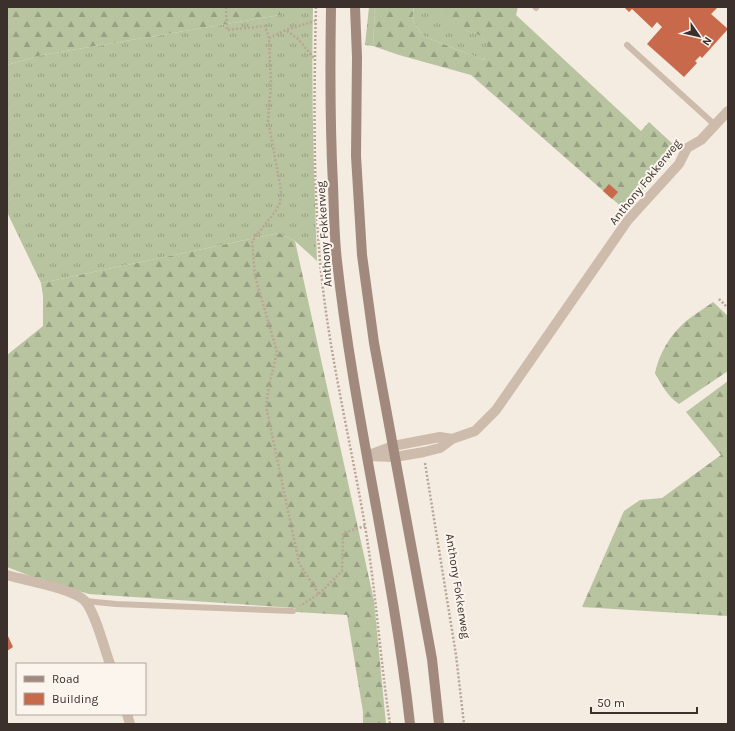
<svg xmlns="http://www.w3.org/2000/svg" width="735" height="731" font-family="Karla,sans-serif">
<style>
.grass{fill:url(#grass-tufts)}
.forest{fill:url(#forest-firs)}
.building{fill:#c8694b}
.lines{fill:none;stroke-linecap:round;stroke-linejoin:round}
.path{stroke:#b9a596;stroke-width:2.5;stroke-dasharray:2 2;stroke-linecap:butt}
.service{stroke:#cdbbac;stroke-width:6}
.minor{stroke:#cdbbac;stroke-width:10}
.secondary{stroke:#a18a7d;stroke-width:10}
.labels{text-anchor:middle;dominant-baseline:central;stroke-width:4;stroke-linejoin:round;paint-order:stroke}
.street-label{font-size:12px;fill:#3b302b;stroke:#fbf5ee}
</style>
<defs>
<pattern id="grass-tufts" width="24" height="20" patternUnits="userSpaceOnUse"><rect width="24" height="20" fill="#b8c4a0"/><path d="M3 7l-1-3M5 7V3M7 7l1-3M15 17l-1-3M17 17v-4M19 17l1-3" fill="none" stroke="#97a083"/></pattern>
<pattern id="forest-firs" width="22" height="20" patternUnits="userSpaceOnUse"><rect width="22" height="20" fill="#b8c4a0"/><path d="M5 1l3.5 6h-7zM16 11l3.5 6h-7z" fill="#97a083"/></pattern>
</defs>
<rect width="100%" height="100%" fill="#f4ebe1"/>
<!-- grass -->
<path class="grass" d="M280 7H313C311 92 314 176 317 261L295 241 279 233 41 283 7 212V65L42 55 280 15Z
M369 7H375L373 46 365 45Z
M414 7H441V11L465 30 482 36 489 47 484 60 423 36 412 20Z"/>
<!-- forest -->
<path class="forest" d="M7 7H280V15L42 55 7 65Z
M375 7H414L412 20 423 36 484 60 488 47 482 36C470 32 439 23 441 7H518L516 15 641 131 649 122 676 147 677 151 625 210 471 75 399 55 373 46Z
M279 233 295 241 374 601 386 724H363V712L347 615 296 612 295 608 89 594 38 579 7 567V355L43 326V296L41 283Z
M713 302 728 316V371L679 404C668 397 661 384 655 373 659 354 670 335 685 322 693 315 704 309 713 302Z
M728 381V616L582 607 624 511 640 500 662 498 721 455 686 412Z"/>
<!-- building -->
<path class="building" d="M624 7H718L711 14 728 29 702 58 700 56 695 61 697 63 684 77 647 44 662 27 657 22 652 28 632 9 629 12Z
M609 184 618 192 612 199 603 191Z
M7 634 13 647 7 651Z"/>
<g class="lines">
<!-- path -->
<path class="path" d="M226 7 227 30 265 26 269 38 271 85 268 120 281 190 280 203 275 212 252 241 255 276 277 352 269 386 266 406 299 563 319 594 300 606
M316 7C314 92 313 177 320 261 328 350 350 438 365 526 376 592 380 658 390 724
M287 31 298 39 314 58
M269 38 286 30 315 21
M719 299 728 308
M425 463 456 655 464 724
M319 594 342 571 343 533 365 526"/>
<!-- service -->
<path class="service" d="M535 7 536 8
M627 45 715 125
M85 601 116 604 293 611"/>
<!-- minor -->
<path class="minor" d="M372 454 393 446 440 437 452 439
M367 456 395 457 424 452 440 448 452 439 475 431 496 410 628 220 679 164 687 148 701 140 728 111
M7 575C26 581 72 588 85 601 96 614 104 648 110 664
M127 714 130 724"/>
<!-- secondary -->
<path class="secondary" d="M331 7C330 66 330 126 333 185 334 210 334 236 337 261 354 416 393 569 410 724
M355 7 357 57 356 156 362 255 374 343 432 659 439 724"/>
</g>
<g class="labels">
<!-- street labels -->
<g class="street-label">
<text transform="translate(645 182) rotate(-51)">Anthony Fokkerweg</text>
<text transform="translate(324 234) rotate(-94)">Anthony Fokkerweg</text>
<text transform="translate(458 586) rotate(81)">Anthony Fokkerweg</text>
</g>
</g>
<!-- border -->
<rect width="735" height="731" fill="none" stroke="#3b302b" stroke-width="16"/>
<!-- legend -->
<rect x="16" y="663" width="130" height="52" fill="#fbf5ee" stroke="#aea6a0"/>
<rect x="24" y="676" width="20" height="6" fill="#a18a7d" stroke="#aea6a0"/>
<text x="52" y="683" font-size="12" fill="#3b302b">Road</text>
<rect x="24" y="693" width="20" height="12" fill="#c8694b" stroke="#aea6a0"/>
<text x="52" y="703" font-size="12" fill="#3b302b">Building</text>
<!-- north arrow -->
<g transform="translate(699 36) rotate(124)" stroke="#fbf5ee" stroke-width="3" paint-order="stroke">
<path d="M0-3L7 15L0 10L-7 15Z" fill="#3b302b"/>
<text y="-6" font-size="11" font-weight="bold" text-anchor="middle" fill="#3b302b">N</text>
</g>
<!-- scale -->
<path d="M591 707v6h106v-6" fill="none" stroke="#3b302b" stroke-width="2"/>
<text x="597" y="707" font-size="12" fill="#3b302b" stroke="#fbf5ee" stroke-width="3" paint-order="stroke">50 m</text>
</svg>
